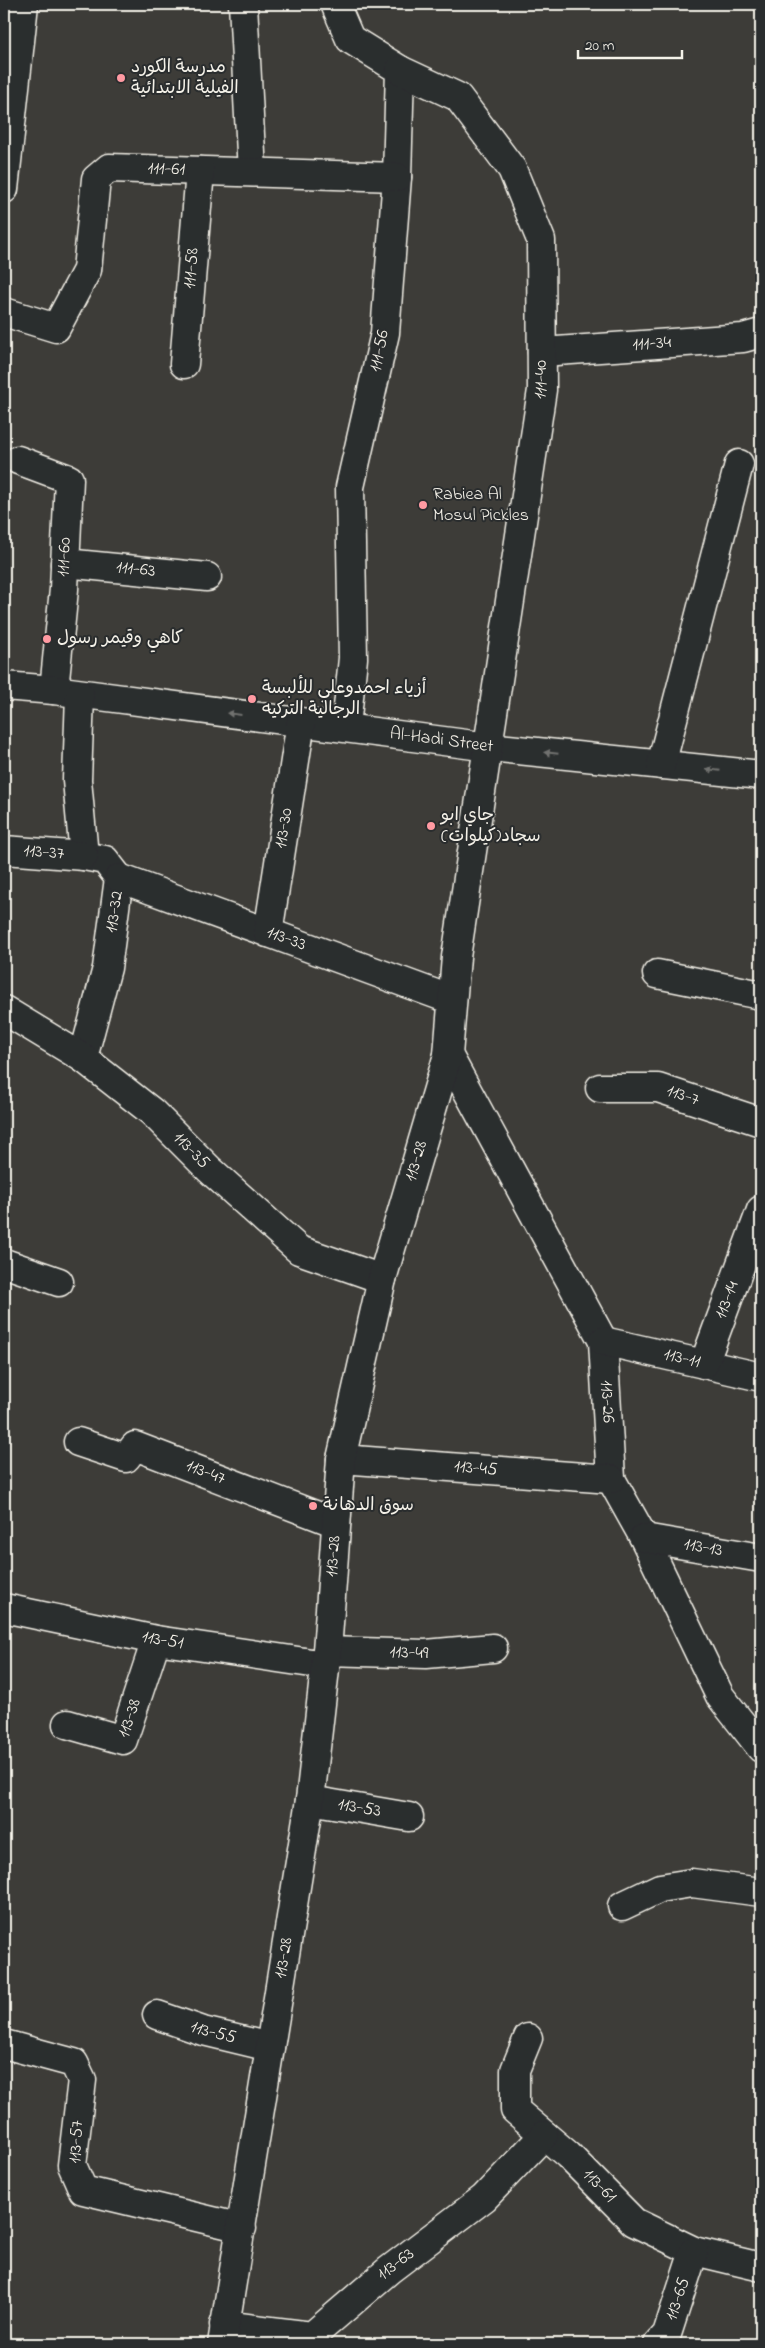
<svg xmlns="http://www.w3.org/2000/svg" width="765" height="2348" font-family="'Indie Flower','Playpen Sans Arabic',sans-serif">
<style>
.lines{fill:none;stroke-linecap:round;stroke-linejoin:round}
.minor-casing{stroke:#f4f1e8;stroke-width:31}
.minor{stroke:#2a2d2e;stroke-width:28}
.oneway{fill:#71726f}
.poi-dot{fill:#ff9aa2;stroke:#2a2d2e;stroke-width:2}
.labels{text-anchor:middle;dominant-baseline:central;stroke-width:4;stroke-linejoin:round;paint-order:stroke}
.poi-label{font-size:18px;fill:#f4f1e8;stroke:#2a2d2e;text-anchor:start}
.street-label{font-size:18px;fill:#f4f1e8;stroke:#2a2d2e}
</style>
<rect width="100%" height="100%" fill="#3d3c38"/>
<filter id="ink" filterUnits="userSpaceOnUse"><feTurbulence type="fractalNoise" baseFrequency=".02" numOctaves="2"/><feDisplacementMap in="SourceGraphic" scale="10" xChannelSelector="R" yChannelSelector="G"/><feConvolveMatrix kernelMatrix="1 2 1 2 8 2 1 2 1" color-interpolation-filters="sRGB"/></filter>
<g filter="url(#ink)">
<g class="lines">
<defs>
<g id="minor">
<path d="M243 4 252 172"/>
<path d="M335 4 350 39 400 70 397 177 385 333 350 487 353 658 346 727"/>
<path d="M4 189 24 4"/>
<path id="s1" d="M4 312 56 328 87 270 96 179 109 168 397 177"/>
<path id="s2" d="M542 352 743 338 761 333"/>
<path id="s3" d="M184 364 200 171"/>
<path d="M18 460 69 479 64 589 54 690"/>
<path id="s4" d="M65 563 207 577"/>
<path id="s5" d="M4 686 54 690 489 747 761 775"/>
<path d="M80 695 77 780 84 856 105 860 119 878 107 968 83 1058"/>
<path d="M661 765 739 464"/>
<path id="s6" d="M4 850 84 856"/>
<path id="s7" d="M119 878 452 1000"/>
<path id="s8" d="M268 933 301 722"/>
<path d="M657 974 761 995"/>
<path id="s9" d="M4 1010 83 1058 152 1112 209 1169 299 1250 382 1279"/>
<path id="s10" d="M448 1055 603 1341 611 1479 644 1538 720 1696 761 1748"/>
<path id="s11" d="M600 1088H658L761 1122"/>
<path d="M4 1263 59 1282"/>
<path id="s12" d="M603 1341 761 1377"/>
<path id="s13" d="M704 1364 761 1210"/>
<path id="s14" d="M78 1442 126 1458 135 1446 336 1523"/>
<path id="s15" d="M341 1459 611 1479"/>
<path id="s16" d="M644 1538 761 1558"/>
<path id="s17" d="M4 1608 156 1640 325 1665"/>
<path id="s18" d="M327 1651 426 1654 493 1648"/>
<path id="s19" d="M67 1724 123 1740 156 1640"/>
<path id="s20" d="M310 1800 409 1817"/>
<path d="M622 1906 660 1888 692 1883 761 1892"/>
<path id="s21" d="M157 2015 203 2031 270 2047"/>
<path id="s22" d="M528 2038 515 2070V2110L568 2155 634 2222 694 2251 761 2267"/>
<path d="M4 2044 74 2063 82 2080 72 2165 83 2190 242 2228"/>
<path id="s23" d="M224 2325 312 2336 389 2270 484 2198 544 2135"/>
<path id="s24" d="M222 2344 310 1800 327 1651 341 1459 382 1279 448 1055 456 957 542 390 541 240 512 169 458 97 400 70"/>
<path id="s25" d="M658 2344 667 2334 694 2251"/>
</g>
</defs>
<!-- minor casing -->
<use href="#minor" class="minor-casing"/>
<!-- minor -->
<use href="#minor" class="minor"/>
</g>
<!-- one-way arrows -->
<defs><path id="oneway-solid" d="M-6-.8H1V-3.2L6.5 0L1 3.2V.8H-6Z" transform="scale(1.25)"/></defs>
<g class="oneway">
<use href="#oneway-solid" transform="translate(234 714) rotate(-173)"/>
<use href="#oneway-solid" transform="translate(551 753) rotate(-174)"/>
<use href="#oneway-solid" transform="translate(713 770) rotate(-174)"/>
</g>
</g>
<!-- markers -->
<g class="poi-dot">
<circle cx="121" cy="78" r="5"/>
<circle cx="423" cy="505" r="5"/>
<circle cx="47" cy="639" r="5"/>
<circle cx="252" cy="699" r="5"/>
<circle cx="431" cy="826" r="5"/>
<circle cx="313" cy="1506" r="5"/>
</g>
<g class="labels">
<!-- poi labels -->
<g class="poi-label">
<text x="131" y="68">مدرسة الكورد<tspan x="131" dy="21">الفيلية الابتدائية</tspan></text>
<text x="433" y="495">Rabiea Al<tspan x="433" dy="21">Mosul Pickles</tspan></text>
<text x="57" y="639">كاهي وقيمر رسول</text>
<text x="262" y="689">أزياء احمدوعلي للألبسة<tspan x="262" dy="21">الرجالية التركيه</tspan></text>
<text x="441" y="816">جاي ابو<tspan x="441" dy="21">سجاد(كيلوات)</tspan></text>
<text x="323" y="1506">سوق الدهانة</text>
</g>
<!-- street labels -->
<g class="street-label">
<text stroke="none"><textPath href="#s1" startOffset="286">111-61</textPath></text>
<text stroke="none"><textPath href="#s3" startOffset="96">111-58</textPath></text>
<text stroke="none"><textPath href="#s2" startOffset="110">111-34</textPath></text>
<text transform="translate(380 351) rotate(-79)">111-56</text>
<text stroke="none"><textPath href="#s24" startOffset="1994">111-40</textPath></text>
<text transform="translate(65 557) rotate(-87)">111-60</text>
<text stroke="none"><textPath href="#s4" startOffset="71">111-63</textPath></text>
<text stroke="none"><textPath href="#s5" startOffset="441">Al-Hadi Street</textPath></text>
<text stroke="none"><textPath href="#s8" startOffset="106">113-30</textPath></text>
<text stroke="none"><textPath href="#s6" startOffset="40">113-37</textPath></text>
<text transform="translate(115 912) rotate(-82)">113-32</text>
<text stroke="none"><textPath href="#s7" startOffset="178">113-33</textPath></text>
<text stroke="none"><textPath href="#s11" startOffset="84">113-7</textPath></text>
<text stroke="none"><textPath href="#s9" startOffset="235">113-35</textPath></text>
<text stroke="none"><textPath href="#s24" startOffset="1201">113-28</textPath></text>
<text stroke="none"><textPath href="#s13" startOffset="68">113-14</textPath></text>
<text stroke="none"><textPath href="#s12" startOffset="81">113-11</textPath></text>
<text stroke="none"><textPath href="#s10" startOffset="386">113-26</textPath></text>
<text stroke="none"><textPath href="#s15" startOffset="135">113-45</textPath></text>
<text stroke="none"><textPath href="#s14" startOffset="141">113-47</textPath></text>
<text stroke="none"><textPath href="#s16" startOffset="60">113-13</textPath></text>
<text stroke="none"><textPath href="#s24" startOffset="796">113-28</textPath></text>
<text stroke="none"><textPath href="#s17" startOffset="162">113-51</textPath></text>
<text stroke="none"><textPath href="#s18" startOffset="82">113-49</textPath></text>
<text stroke="none"><textPath href="#s19" startOffset="81">113-38</textPath></text>
<text stroke="none"><textPath href="#s20" startOffset="50">113-53</textPath></text>
<text stroke="none"><textPath href="#s24" startOffset="391">113-28</textPath></text>
<text stroke="none"><textPath href="#s21" startOffset="59">113-55</textPath></text>
<text transform="translate(77 2142) rotate(-87)">113-57</text>
<text stroke="none"><textPath href="#s22" startOffset="188">113-61</textPath></text>
<text stroke="none"><textPath href="#s23" startOffset="199">113-63</textPath></text>
<text stroke="none"><textPath href="#s25" startOffset="50">113-65</textPath></text>
</g>
</g>
<!-- margin -->
<rect width="765" height="2348" fill="none" stroke="#2a2d2e" stroke-width="20"/>
<rect x="10" y="10" width="745" height="2328" fill="none" stroke="#f4f1e8" stroke-width="2" filter="url(#ink)"/>
<!-- scale -->
<path d="M578 50v8h104v-8" fill="none" stroke="#f4f1e8" stroke-width="2.5"/>
<text x="585" y="50" font-size="15" fill="#f4f1e8" stroke="#2a2d2e" stroke-width="4" paint-order="stroke">20 m</text>
</svg>
